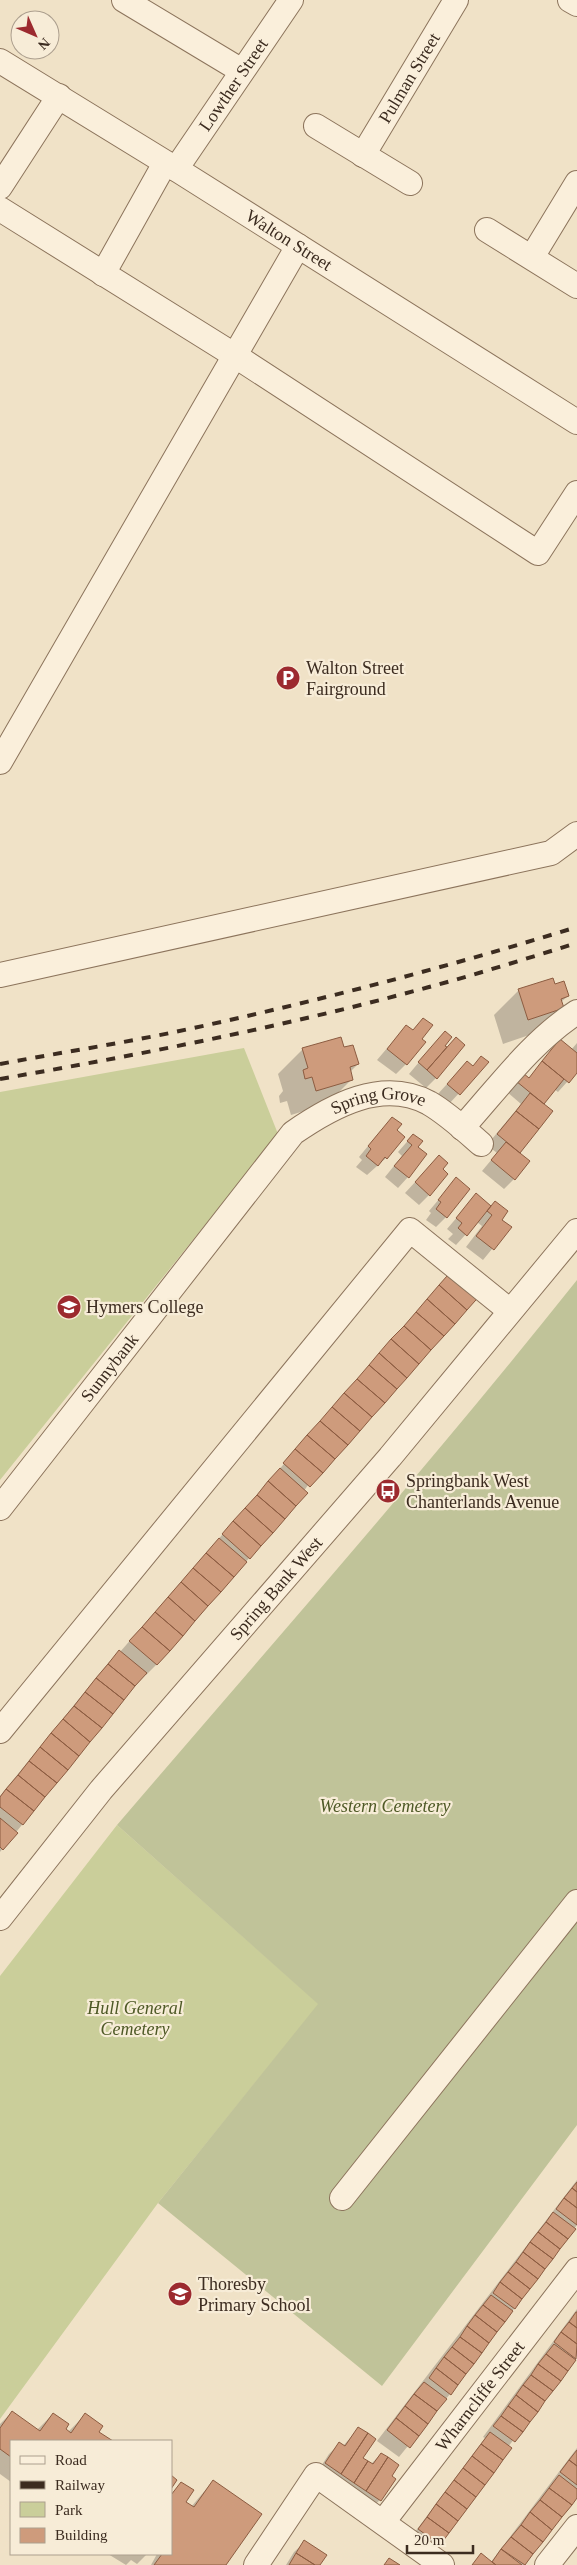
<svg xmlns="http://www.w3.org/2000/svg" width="577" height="2565" font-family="'Times New Roman',serif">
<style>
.green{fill:#cace9a}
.cemetery{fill:#c0c399}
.shadow{fill:#0003}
.building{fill:#ce9b7c;stroke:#8c5c41}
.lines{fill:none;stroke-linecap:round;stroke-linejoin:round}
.minor-casing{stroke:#8c745c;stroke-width:26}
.minor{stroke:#faefdb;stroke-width:24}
.rail{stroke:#3c2c20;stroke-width:4;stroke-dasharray:9 9;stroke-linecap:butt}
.labels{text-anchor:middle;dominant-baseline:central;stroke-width:4.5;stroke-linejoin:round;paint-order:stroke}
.street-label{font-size:18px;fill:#3c2c20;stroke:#f7ecd7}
.poi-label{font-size:18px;fill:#3c2c20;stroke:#f7ecd7;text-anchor:start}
.park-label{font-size:18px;font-style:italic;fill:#4e5926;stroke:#f7ecd7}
</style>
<rect width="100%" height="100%" fill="#f0e2c7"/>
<!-- green -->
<path class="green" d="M244 1048 278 1134 0 1480V1092Z
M117 1825 319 2004 158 2203 0 2419V1976Z"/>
<!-- cemetery -->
<path class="cemetery" d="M577 1280V2125L382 2386 158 2203 318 2004 117 1825C272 1644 429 1466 577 1280Z"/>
<!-- shadow -->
<path class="shadow" d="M554 985 568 996 561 1002 563 1008 538 1032 503 1044 494 1015 519 990Z
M423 1019 421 1039 406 1064 396 1074 377 1060 406 1026 412 1031Z
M560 1041 571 1050 577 1043V1071L558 1092 554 1089 542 1104 551 1111 518 1153 514 1179 504 1189 482 1171 497 1153 487 1145 521 1104 507 1092 523 1075 528 1079Z
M435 1043 446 1048 436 1078 426 1088 409 1074Z
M303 1049H343L358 1064 350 1072 352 1079 327 1104 291 1115 287 1101 280 1103 279 1096 283 1091 278 1074Z
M481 1058 487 1063 448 1105 437 1095 457 1073 472 1067Z
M382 1129 395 1131 404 1137 386 1158 367 1175 356 1167 362 1160 359 1157Z
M413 1135 416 1147 408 1177 398 1188 385 1177 402 1156 398 1152Z
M439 1156 429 1195 419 1205 405 1193Z
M456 1179 446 1217 436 1227 426 1220 431 1213 429 1211Z
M476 1195 510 1227 483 1260 466 1247 482 1226 477 1222 456 1245 448 1239 453 1234 447 1229Z
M445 1279 304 1491 306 1493 156 1665 146 1675 144 1674 0 1852V1796L109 1662 120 1652Z
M577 2180V2225L450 2394 399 2457 377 2441Z
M577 2309V2355L574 2360 508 2447 439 2544 429 2555 409 2540 485 2438 483 2437Z
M12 2412 37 2430 53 2414 68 2432 85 2415 98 2432 111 2441H11V2482L0 2474V2424Z
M359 2428 362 2458 371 2464 381 2454 380 2500 369 2510 316 2474 329 2454 339 2444 343 2446Z
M577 2448V2496L524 2565H472L481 2555 491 2562Z
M213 2481 224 2565H151L157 2554H171V2494L181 2483 184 2502 191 2507Z
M305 2542 318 2565H286L294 2552Z
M108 2554H147L137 2564 131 2560 126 2565Z"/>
<!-- building -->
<path class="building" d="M553 978 555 984 564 981 569 996 561 999 564 1008 528 1020 518 989Z
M423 1018 433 1025 422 1039 426 1042 407 1065 387 1049 406 1025 413 1030Z
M445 1031 452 1037 445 1046 447 1047 427 1070 418 1062Z
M341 1037 344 1047 353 1045 359 1064 350 1067 353 1080 316 1091 312 1077 305 1079 303 1070 308 1068 302 1048Z
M456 1037 465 1045 437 1079 427 1070Z
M560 1039 577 1053V1073L569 1083 542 1061Z
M481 1056 489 1062 460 1095 447 1084 467 1061 473 1066Z
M542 1061 564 1079 544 1104 516 1081 523 1073 529 1078Z
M530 1093 553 1111 539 1129 516 1111Z
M516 1111 539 1129 520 1153 497 1134Z
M392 1117 402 1124 397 1130 405 1137 387 1159 385 1157 378 1166 366 1156 371 1149 368 1146Z
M413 1134 423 1141 418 1147 427 1154 409 1178 394 1166 412 1145 407 1141Z
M506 1142 530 1161 515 1180 491 1160Z
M439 1155 448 1163 443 1169 448 1174 430 1196 415 1182Z
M456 1177 470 1189 447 1218 436 1209 441 1202 438 1200Z
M476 1193 491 1206 467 1236 458 1228 462 1223 456 1218Z
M495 1201 508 1211 502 1220 512 1227 494 1250 476 1236 492 1215 487 1211Z
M455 1267 483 1292 467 1310 439 1285Z
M439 1285 467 1310 455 1324 427 1299Z
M427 1299 455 1324 444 1336 416 1312Z
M416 1312 444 1336 431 1350 404 1326Z
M404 1326 431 1350 419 1364 391 1339Z
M391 1339 419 1364 407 1378 379 1353Z
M379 1353 407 1378 397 1389 369 1365Z
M369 1365 397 1389 385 1403 357 1379Z
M357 1379 385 1403 372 1417 344 1393Z
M344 1393 372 1417 360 1431 332 1407Z
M332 1407 360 1431 348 1445 320 1421Z
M320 1421 348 1445 335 1459 307 1435Z
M307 1435 335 1459 323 1473 295 1449Z
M295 1449 323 1473 310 1487 283 1463Z
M280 1468 308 1493 296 1506 268 1481Z
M268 1481 296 1506 285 1519 257 1495Z
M257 1495 285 1519 273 1533 245 1508Z
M245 1508 273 1533 261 1546 233 1521Z
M233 1521 261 1546 250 1559 222 1534Z
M219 1538 247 1562 234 1577 206 1553Z
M206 1553 234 1577 221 1592 193 1568Z
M193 1568 221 1592 208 1606 181 1582Z
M181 1582 208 1606 195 1621 168 1597Z
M168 1597 195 1621 183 1636 155 1612Z
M155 1612 183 1636 170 1651 142 1627Z
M142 1627 170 1651 157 1665 129 1641Z
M119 1650 147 1673 135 1686 108 1664Z
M108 1664 135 1686 124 1700 96 1678Z
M96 1678 124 1700 113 1714 85 1692Z
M85 1692 113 1714 102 1728 74 1706Z
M74 1706 102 1728 90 1742 63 1719Z
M63 1719 90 1742 79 1756 51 1733Z
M51 1733 79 1756 68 1770 40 1747Z
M40 1747 68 1770 57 1783 29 1761Z
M29 1761 57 1783 45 1797 18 1775Z
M18 1775 45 1797 34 1811 6 1789Z
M6 1789 34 1811 23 1825 0 1807V1797Z
M0 1818 18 1833 3 1850 0 1847Z
M577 2182V2192L572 2188Z
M572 2188 577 2192V2208L564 2198Z
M564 2198 577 2208V2225L556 2209Z
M553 2212 576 2229 568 2239 546 2222Z
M546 2222 568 2239 560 2249 538 2232Z
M538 2232 560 2249 553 2259 530 2242Z
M530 2242 553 2259 545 2269 523 2252Z
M523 2252 545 2269 538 2279 516 2262Z
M516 2262 538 2279 530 2289 508 2272Z
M508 2272 530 2289 522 2299 500 2282Z
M500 2282 522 2299 515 2309 493 2293Z
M491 2295 513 2311 505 2322 483 2305Z
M483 2305 505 2322 497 2332 475 2315Z
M576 2312H577V2328L569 2322Z
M475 2315 497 2332 489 2343 467 2326Z
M569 2322 577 2328V2344L561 2332Z
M467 2326 489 2343 482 2353 460 2337Z
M561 2332 577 2344 576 2359 554 2342Z
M460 2337 482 2353 474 2364 452 2347Z
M554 2344 576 2360 568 2371 546 2354Z
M452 2347 474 2364 466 2374 444 2357Z
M546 2354 568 2371 561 2381 538 2364Z
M444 2357 466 2374 458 2385 436 2368Z
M538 2364 561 2381 553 2391 531 2375Z
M436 2368 458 2385 451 2395 429 2378Z
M531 2375 553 2391 545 2401 523 2385Z
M424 2382 447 2399 437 2411 414 2394Z
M523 2385 545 2401 538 2412 516 2395Z
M414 2394 437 2411 428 2424 405 2406Z
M516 2395 538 2412 530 2422 508 2406Z
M405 2406 428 2424 419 2436 396 2418Z
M508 2406 530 2422 523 2432 501 2416Z
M12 2411 40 2431 53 2413 69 2424 66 2429 71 2433 85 2413 103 2426 99 2432 113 2441H11V2457L0 2449V2428Z
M501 2416 523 2432 515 2442 493 2426Z
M396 2418 419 2436 410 2448 387 2430Z
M358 2427 368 2433 341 2474 325 2463 339 2442 345 2446Z
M490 2432 512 2448 503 2460 481 2444Z
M368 2433 376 2439 363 2458 368 2461 354 2483 341 2474Z
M481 2444 503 2460 494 2473 472 2456Z
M577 2450V2466L569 2460Z
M381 2453 388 2457 366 2491 354 2483 368 2461 373 2464Z
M472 2456 494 2473 485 2485 463 2468Z
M388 2457 399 2465 392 2476 396 2479 381 2501 366 2491Z
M569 2460 577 2466V2485L560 2472Z
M463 2468 485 2485 476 2497 454 2480Z
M171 2475 177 2480 171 2489Z
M559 2475 577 2489V2498L572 2505 549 2488Z
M213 2480 262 2514 226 2565H154L162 2554H171V2495L181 2482 194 2490 186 2502 194 2507Z
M454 2480 476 2497 467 2509 445 2492Z
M549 2488 572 2505 562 2517 540 2500Z
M445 2492 467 2509 458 2521 436 2504Z
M540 2500 562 2517 552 2530 530 2512Z
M436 2504 458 2521 449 2533 427 2517Z
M530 2512 552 2530 543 2542 521 2525Z
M427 2517 449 2533 440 2545 418 2529Z
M521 2525 543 2542 533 2554 511 2537Z
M511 2537 533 2554 525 2565 501 2549Z
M304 2540 327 2555 320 2565H315L296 2553Z
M501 2549 522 2565H496L492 2562Z
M296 2553 315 2565H289Z
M481 2553 492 2562 496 2565H472Z
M389 2558 400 2565H384Z"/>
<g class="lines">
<defs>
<g id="minor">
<path d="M124 0 242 71"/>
<path d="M570 0 577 4"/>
<path id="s1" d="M0 61 176 169 577 422"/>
<path d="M316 126 410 183"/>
<path id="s2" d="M363 155 456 0"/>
<path id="s3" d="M176 169 291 0"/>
<path d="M0 187 59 96"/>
<path d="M0 209 234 355 538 553 577 493"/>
<path d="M487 230 577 286"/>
<path d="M532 257 577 183"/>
<path d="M103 274 165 163"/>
<path d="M0 762 298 246"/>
<path d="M0 975 551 853 577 834"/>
<path d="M462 1128C498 1088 532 1041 577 1012"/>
<path id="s4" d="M0 1508 293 1133C332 1106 382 1078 429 1103 448 1114 465 1130 481 1144"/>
<path d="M0 1731 410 1230 510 1311"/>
<path id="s5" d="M0 1918 101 1790 390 1457 577 1231"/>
<path d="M342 2198 577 1902"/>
<path id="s6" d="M383 2522 577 2270"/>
<path d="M256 2565 316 2475 442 2565"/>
<path d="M547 2565 577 2527"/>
</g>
</defs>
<!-- minor casing -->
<use href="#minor" class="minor-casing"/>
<!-- minor -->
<use href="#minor" class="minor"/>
<!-- rail -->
<path class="rail" d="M0 1064C58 1053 117 1044 175 1032 311 1003 444 968 577 927
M0 1079C144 1054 287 1026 429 987 478 974 528 958 577 943"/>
</g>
<!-- icons -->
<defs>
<symbol id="parking-disc" viewBox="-11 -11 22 22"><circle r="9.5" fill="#9c2a2f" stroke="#f7ecd7"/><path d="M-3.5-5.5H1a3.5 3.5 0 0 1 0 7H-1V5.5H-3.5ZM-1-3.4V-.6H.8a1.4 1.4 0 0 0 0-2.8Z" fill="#fff"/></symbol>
<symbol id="school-disc" viewBox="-11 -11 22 22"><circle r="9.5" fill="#9c2a2f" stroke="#f7ecd7"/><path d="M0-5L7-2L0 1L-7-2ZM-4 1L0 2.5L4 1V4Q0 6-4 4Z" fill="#fff"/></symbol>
<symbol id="bus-disc" viewBox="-11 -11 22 22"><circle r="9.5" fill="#9c2a2f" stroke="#f7ecd7"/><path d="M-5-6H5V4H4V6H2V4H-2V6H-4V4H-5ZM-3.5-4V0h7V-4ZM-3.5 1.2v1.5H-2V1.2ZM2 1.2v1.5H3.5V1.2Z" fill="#fff"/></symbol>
</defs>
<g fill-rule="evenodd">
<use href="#parking-disc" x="274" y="664" width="28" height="28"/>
<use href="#school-disc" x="55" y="1293" width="28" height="28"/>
<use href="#bus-disc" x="374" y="1477" width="28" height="28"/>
<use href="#school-disc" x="166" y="2280" width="28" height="28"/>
</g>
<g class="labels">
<!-- street labels -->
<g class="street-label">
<text stroke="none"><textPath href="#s2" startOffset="90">Pulman Street</textPath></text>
<text stroke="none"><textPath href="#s3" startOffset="102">Lowther Street</textPath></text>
<text stroke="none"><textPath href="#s1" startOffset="340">Walton Street</textPath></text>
<text stroke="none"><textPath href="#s4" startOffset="570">Spring Grove</textPath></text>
<text stroke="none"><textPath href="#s4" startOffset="178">Sunnybank</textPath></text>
<text stroke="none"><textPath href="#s5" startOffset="430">Spring Bank West</textPath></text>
<text stroke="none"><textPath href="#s6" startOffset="159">Wharncliffe Street</textPath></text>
</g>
<!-- poi labels -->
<g class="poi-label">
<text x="306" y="668">Walton Street<tspan x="306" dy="21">Fairground</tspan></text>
<text x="86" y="1307">Hymers College</text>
<text x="406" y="1481">Springbank West<tspan x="406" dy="21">Chanterlands Avenue</tspan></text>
<text x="198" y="2284">Thoresby<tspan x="198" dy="21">Primary School</tspan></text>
</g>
<!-- park labels -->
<g class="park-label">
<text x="385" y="1806">Western Cemetery</text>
<text x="135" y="2008">Hull General<tspan x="135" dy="21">Cemetery</tspan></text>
</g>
</g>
<!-- legend -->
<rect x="10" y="2440" width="162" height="115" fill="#f7ecd7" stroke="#ac9f8e"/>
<rect x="20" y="2456" width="25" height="8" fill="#faefdb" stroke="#ac9f8e"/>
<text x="55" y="2465" font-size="15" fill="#3c2c20">Road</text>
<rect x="20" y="2481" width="25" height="8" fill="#3c2c20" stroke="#ac9f8e"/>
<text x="55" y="2490" font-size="15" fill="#3c2c20">Railway</text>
<rect x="20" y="2502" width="25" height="15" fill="#cace9a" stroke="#ac9f8e"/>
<text x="55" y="2515" font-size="15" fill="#3c2c20">Park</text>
<rect x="20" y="2528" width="25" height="15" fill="#ce9b7c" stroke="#ac9f8e"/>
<text x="55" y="2540" font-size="15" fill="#3c2c20">Building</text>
<!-- north arrow -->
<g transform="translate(35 35) rotate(135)"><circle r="24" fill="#f7ecd7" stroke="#ac9f8e"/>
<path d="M0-4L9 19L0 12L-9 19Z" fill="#9c2a2f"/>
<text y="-8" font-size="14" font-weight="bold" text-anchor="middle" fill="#3c2c20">N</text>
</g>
<!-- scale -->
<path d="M407 2545v8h66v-8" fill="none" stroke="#3c2c20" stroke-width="2.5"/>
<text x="414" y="2545" font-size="15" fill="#3c2c20" stroke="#f7ecd7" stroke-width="4" paint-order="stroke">20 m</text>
</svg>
